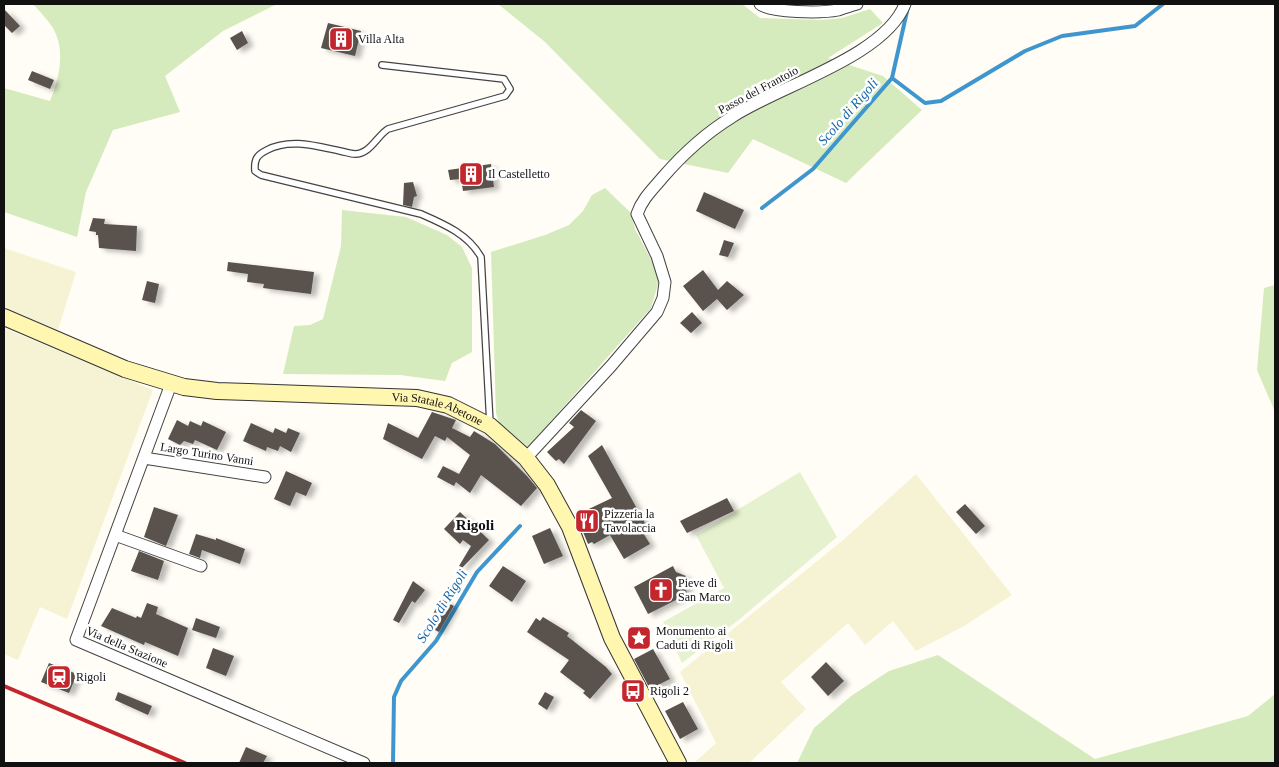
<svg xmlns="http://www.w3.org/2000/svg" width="1279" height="767" font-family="'Times New Roman',serif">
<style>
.farmland{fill:#f6f3d4}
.green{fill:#d5ebbd}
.pitch{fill:#e6f2cf}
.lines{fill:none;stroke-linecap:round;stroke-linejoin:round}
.stream{stroke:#3f96cf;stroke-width:4}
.building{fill:#5a524d;filter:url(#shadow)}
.lane-casing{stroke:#444;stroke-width:8}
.street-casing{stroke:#444;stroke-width:13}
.secondary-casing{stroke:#333;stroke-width:18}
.lane{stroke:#fff;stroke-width:5.5}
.street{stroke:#fff;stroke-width:11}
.secondary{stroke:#fff6b0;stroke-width:16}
.rail{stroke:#c4262e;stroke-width:4}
.labels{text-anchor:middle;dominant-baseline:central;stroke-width:5;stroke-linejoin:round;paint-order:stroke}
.poi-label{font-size:12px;fill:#111;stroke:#fff;text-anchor:start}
.street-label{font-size:12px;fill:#111;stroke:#fff}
.water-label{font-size:14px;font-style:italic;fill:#1768a6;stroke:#fff}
.quarter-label{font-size:15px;font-weight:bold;fill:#111;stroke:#fff}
</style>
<defs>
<filter id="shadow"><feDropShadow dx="5.5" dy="3" stdDeviation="2.5" flood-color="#0004"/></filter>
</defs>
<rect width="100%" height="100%" fill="#fffdf5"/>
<!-- farmland -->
<path class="farmland" d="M4 248 76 272 58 330 4 307Z
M4 328 153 390 67 619 40 607 18 660 4 654Z
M916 474 1012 595 964 626 916 651 893 621 865 645 848 623 781 682 806 709 749 763H694L716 743 680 672 842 541Z"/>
<!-- green -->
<path class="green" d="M33 4H277L223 31 165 76 180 112 113 130 86 192 77 237 4 212V88L50 101C59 79 66 51 53 28 48 20 40 12 33 4Z
M498 4H742L760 18 821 20 842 18 870 9 883 23 828 58 883 76 922 110 846 183 753 139 728 173 660 159 545 42Z
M605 188 631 213 635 229 660 277 651 308 528 447 499 423 496 413 491 252 545 235 569 225 583 211 592 195Z
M342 210 406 217 447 235 462 247 472 268V352L452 363 445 381 400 375 283 374 294 326 310 325 323 319 341 246Z
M1275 285V412L1257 370 1264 288Z
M938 655 1095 759 1248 716 1275 694V763H797L814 728 851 696 889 671Z"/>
<!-- pitch -->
<path class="pitch" d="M800 472 837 537 741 618 682 663 663 622 724 588 696 535Z"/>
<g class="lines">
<!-- stream -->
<path class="stream" d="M892 78 925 103 941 101 1025 51 1062 36 1135 26 1163 4
M762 208 813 169 892 78 908 7
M393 763 394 697 401 681 436 641 477 572 520 526"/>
</g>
<!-- building -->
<path class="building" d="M4 9 20 26 12 33 4 25Z
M328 23 361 31 355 56 321 48Z
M242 31 248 43 237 50 230 38Z
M32 71 54 80 50 89 28 80Z
M491 164 494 187 463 191 461 179 450 180 448 170Z
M413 182 417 196 414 197 412 207 403 205 404 183Z
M704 192 744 210 735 229 696 211Z
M93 218 105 219 104 224 137 226 136 251 99 248 98 235H96V232L89 231Z
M724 240 734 243 728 257 719 255Z
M228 262 314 272 311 294 263 288 264 284 247 282 248 274 227 271Z
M703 270 718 290 727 281 744 295 727 310 717 299 703 311 683 286Z
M147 281 159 284 155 303 142 300Z
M692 312 702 323 691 333 680 323Z
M581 410 596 421 564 464 559 459 556 461 547 452 574 427 569 423Z
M432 412 456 420 452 428 470 437 474 431 495 444 527 476 537 488 521 506 481 475 470 493 456 482 454 486 437 477 443 466 459 474 470 455 447 437 445 441 435 436 422 459 383 439 388 423 418 438Z
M177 420 188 426 190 421 201 426 203 421 226 432 217 450 195 440 193 444 184 441 180 445 168 439Z
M251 423 273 433 275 428 286 433 288 428 300 433 291 452 280 446 278 451 267 447 266 451 243 441Z
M602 445 646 525 640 528 650 544 624 559 610 535 594 544 592 542 588 544 576 515 612 498 588 456Z
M286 471 312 483 306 496 296 492 290 506 274 499Z
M727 498 734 511 687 533 680 521Z
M965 504 985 526 976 534 956 512Z
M154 507 178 515 166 546 144 537Z
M460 512 489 540 462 568 459 566 471 546 463 540 460 544 444 529Z
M550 528 563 556 544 564 532 536Z
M196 534 216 540V538L245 549 240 564 202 550 200 558 189 554Z
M139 551 164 561 158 580 131 571Z
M503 566 526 581 512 602 489 586Z
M673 566 676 572 686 576 688 582 685 589 688 594 648 614 634 587Z
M413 581 425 590 415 603 412 601 399 623 393 620Z
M441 599 454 606 439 632 431 628 437 617 433 614Z
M147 603 158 607 156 614 188 628 178 656 145 642 144 645 101 626 112 608 136 618 137 616 141 618Z
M543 617 569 633 567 636 606 667 612 674 590 699 583 693 585 691 560 672 569 660 527 632 536 618 540 621Z
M196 618 220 627 216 638 192 630Z
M213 648 234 656 226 676 206 668Z
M653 649 670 679 650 689 634 659Z
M826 662 844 681 828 696 811 677Z
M49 663 77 674 69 693 41 682Z
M118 692 152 706 148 715 115 700Z
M545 692 554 697 547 710 538 704Z
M683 702 698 729 680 739 665 711Z
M246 747 267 756 263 763H239Z"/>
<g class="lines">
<defs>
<path id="lane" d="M382 65 504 79 510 89 505 96 388 129C377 136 370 154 355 154 351 154 345 152 340 151 316 146 290 138 267 150 257 155 254 159 255 171L261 175 421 214C444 224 468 234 481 257L490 424"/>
<path id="street" d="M760 4C769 13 823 13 838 10 844 8 850 6 857 4
M171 384 76 640 364 763
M144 458 265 477
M526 458 611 366 657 312 663 298 665 282 657 256 637 214C642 199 653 189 663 177 683 154 706 133 732 117 776 87 885 57 905 4
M115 535 201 566"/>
<g id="secondary">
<path id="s1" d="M4 317 125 369 184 387 217 391 417 398 448 405 490 426 526 458 547 485 570 527 612 638 678 763"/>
</g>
</defs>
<!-- lane casing -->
<use href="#lane" class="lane-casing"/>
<!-- street casing -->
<use href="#street" class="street-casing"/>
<!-- secondary casing -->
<use href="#secondary" class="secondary-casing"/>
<!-- lane -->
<use href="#lane" class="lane"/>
<!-- street -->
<use href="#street" class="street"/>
<!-- secondary -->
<use href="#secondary" class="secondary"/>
<!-- rail -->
<path class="rail" d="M4 686 185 763"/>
</g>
<!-- icons -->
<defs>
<symbol id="building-square" viewBox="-11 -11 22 22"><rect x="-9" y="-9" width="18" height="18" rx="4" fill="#c4262e" stroke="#fff"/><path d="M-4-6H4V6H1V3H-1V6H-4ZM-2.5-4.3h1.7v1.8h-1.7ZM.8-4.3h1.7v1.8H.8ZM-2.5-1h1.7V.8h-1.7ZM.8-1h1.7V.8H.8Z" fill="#fff"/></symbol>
<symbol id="restaurant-square" viewBox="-11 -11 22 22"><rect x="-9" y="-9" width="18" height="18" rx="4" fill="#c4262e" stroke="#fff"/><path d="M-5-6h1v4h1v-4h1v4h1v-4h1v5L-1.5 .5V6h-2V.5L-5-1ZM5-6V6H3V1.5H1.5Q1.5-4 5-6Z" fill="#fff"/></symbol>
<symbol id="church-square" viewBox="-11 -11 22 22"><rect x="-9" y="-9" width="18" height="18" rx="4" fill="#c4262e" stroke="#fff"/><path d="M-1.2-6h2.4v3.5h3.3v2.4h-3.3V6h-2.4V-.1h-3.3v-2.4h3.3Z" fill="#fff"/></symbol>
<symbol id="sight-square" viewBox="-11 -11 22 22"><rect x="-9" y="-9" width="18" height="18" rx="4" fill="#c4262e" stroke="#fff"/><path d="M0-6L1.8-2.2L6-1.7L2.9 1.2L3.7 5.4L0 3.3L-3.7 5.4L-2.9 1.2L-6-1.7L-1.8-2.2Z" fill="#fff"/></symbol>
<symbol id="station-square" viewBox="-11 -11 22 22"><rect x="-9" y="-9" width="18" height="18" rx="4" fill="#c4262e" stroke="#fff"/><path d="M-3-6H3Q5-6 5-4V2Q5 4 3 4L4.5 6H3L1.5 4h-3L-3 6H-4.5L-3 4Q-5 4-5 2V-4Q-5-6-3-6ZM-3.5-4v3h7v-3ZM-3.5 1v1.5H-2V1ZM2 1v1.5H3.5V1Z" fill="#fff"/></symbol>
<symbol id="bus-square" viewBox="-11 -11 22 22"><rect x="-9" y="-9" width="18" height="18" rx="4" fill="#c4262e" stroke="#fff"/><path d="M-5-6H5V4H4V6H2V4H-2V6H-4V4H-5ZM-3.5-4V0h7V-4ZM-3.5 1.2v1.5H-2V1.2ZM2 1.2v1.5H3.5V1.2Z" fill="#fff"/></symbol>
</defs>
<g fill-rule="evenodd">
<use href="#building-square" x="327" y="25" width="28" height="28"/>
<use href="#building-square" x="457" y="160" width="28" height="28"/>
<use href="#restaurant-square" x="573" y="507" width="28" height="28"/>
<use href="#church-square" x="647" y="576" width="28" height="28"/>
<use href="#sight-square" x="625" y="624" width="28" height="28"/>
<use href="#station-square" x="45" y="663" width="28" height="28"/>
<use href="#bus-square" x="619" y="677" width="28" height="28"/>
</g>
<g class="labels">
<!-- poi labels -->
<g class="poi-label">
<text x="358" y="39">Villa Alta</text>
<text x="488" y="174">Il Castelletto</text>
<text x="604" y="514">Pizzeria la<tspan x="604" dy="14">Tavolaccia</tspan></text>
<text x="678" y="583">Pieve di<tspan x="678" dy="14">San Marco</tspan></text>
<text x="656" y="631">Monumento ai<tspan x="656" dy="14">Caduti di Rigoli</tspan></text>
<text x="76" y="677">Rigoli</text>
<text x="650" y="691">Rigoli 2</text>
</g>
<!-- street labels -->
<g class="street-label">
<text transform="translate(758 90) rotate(-28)">Passo del Frantoio</text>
<text stroke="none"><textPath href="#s1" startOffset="449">Via Statale Abetone</textPath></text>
<text transform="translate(207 454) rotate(9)">Largo Turino Vanni</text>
<text transform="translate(127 647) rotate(23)">Via della Stazione</text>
</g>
<!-- water labels -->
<g class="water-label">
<text transform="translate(848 112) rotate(-49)">Scolo di Rigoli</text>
<text transform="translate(442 606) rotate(-58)">Scolo di Rigoli</text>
</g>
<!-- quarter labels -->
<g class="quarter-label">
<text x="475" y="525">Rigoli</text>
</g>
</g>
<!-- border -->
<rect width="1279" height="767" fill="none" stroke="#111111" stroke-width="10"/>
</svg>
